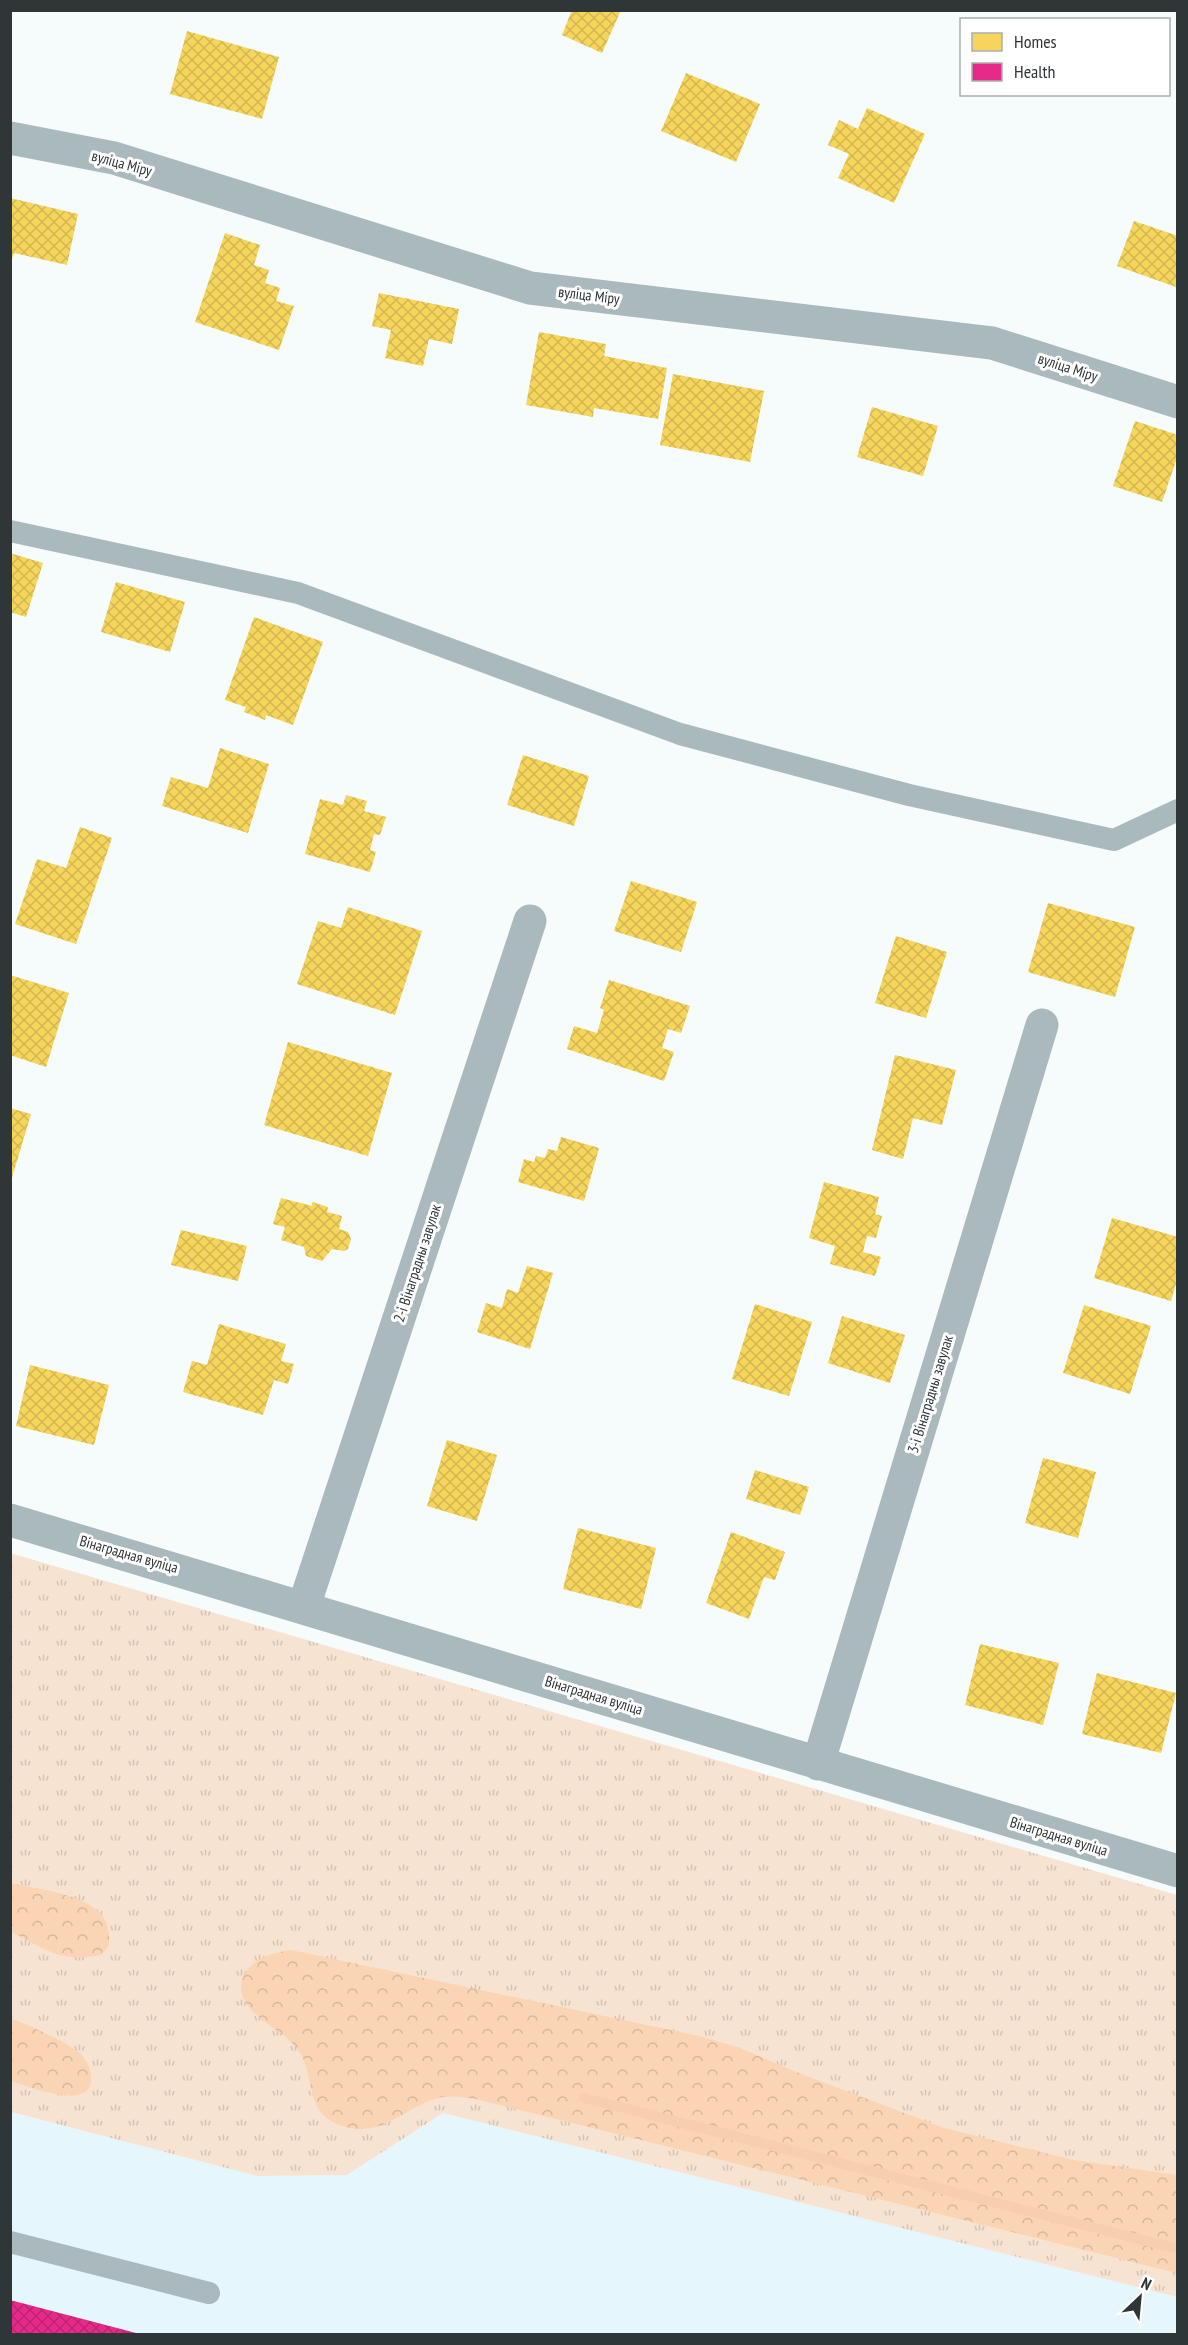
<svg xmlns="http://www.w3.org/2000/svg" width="1188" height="2345" font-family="'PT Sans Narrow',sans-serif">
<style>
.built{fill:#e5f7fc}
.grass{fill:url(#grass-tufts)}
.forest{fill:url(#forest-crowns)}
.homes{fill:url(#homes-cross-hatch)}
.health{fill:url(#health-cross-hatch)}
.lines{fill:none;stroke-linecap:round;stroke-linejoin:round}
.stream{stroke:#f7cfae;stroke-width:10}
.service{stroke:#aab9bd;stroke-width:22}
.minor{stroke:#aab9bd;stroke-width:33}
.labels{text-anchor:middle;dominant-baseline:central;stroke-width:6;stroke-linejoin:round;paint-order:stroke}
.street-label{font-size:15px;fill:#2e3638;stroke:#fff}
</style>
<defs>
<pattern id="grass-tufts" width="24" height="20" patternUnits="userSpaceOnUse" patternTransform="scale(1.5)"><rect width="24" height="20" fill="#f7e3d2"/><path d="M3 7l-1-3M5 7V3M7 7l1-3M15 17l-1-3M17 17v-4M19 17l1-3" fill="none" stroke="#d4c3b5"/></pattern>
<pattern id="forest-crowns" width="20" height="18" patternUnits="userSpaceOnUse" patternTransform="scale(1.5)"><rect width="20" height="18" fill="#fad4b3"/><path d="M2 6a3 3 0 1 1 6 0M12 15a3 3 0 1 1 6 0" fill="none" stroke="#d7b79b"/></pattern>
<pattern id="homes-cross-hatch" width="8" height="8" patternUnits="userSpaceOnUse" patternTransform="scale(1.5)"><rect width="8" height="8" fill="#f6d55c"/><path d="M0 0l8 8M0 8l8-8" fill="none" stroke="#d3b751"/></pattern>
<pattern id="health-cross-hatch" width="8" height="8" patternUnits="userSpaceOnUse" patternTransform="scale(1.5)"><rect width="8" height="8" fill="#e7298a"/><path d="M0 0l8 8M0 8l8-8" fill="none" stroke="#bc2472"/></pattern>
</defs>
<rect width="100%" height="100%" fill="#f6fbfc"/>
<!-- built -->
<path class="built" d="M10 2112 257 2176 347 2175 443 2113 1177 2297V2334H11Z"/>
<!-- grass -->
<path class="grass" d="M10 1553 1177 1895V2297L443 2113 347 2175 257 2176 11 2112Z"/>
<!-- forest -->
<path class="forest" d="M10 1883C40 1890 108 1895 109 1934 109 1935 109 1943 109 1944 108 1948 103 1952 101 1955 60 1963 46 1949 11 1932Z
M291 1950 699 2036 740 2048 801 2074 944 2128 1074 2160 1177 2175V2273L480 2100C466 2098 450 2094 435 2099 404 2108 383 2137 346 2127 307 2117 315 2086 303 2058 291 2028 226 2013 244 1975 253 1958 273 1953 291 1950Z
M11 2018C32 2028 58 2037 77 2051 86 2058 91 2067 91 2079 92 2112 27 2086 11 2081Z"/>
<!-- homes -->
<path class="homes" d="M572 10H621L602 53 562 35Z
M187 31 279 57 262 119 170 94Z
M686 73 760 104 736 162 661 131Z
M867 108 925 134 894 203 838 178 849 154 828 145 839 120 858 129Z
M10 198 78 214 67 265 14 253 10 265Z
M1134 221 1178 236 1176 287 1117 266Z
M225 233 260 245 254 265 269 270 265 283 280 288 276 301 294 306 279 350 195 322Z
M379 293 459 309 452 344 429 339 423 366 385 358 391 330 372 326Z
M539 332 606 344 604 356 667 368 658 419 594 408 593 417 526 405Z
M673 374 764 391 750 462 660 445Z
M872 407 938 426 923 476 857 457Z
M1135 421 1178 435V455L1162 502 1113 486Z
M10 553 43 563 26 617 10 612Z
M116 582 185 602 170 652 101 632Z
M254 617 323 642 293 725 266 715 265 720 244 712 246 707 225 700Z
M220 748 269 764 248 833 162 806 171 777 208 788Z
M523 755 589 776 574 826 507 805Z
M346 795 367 801 364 811 386 817 380 835 374 834 370 850 376 852 370 872 305 854 320 799 343 805Z
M80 827 112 838 76 944 15 924 37 859 66 868Z
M631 881 697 902 681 952 614 931Z
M1048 903 1135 927 1115 997 1028 972Z
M348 907 422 931 395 1015 297 984 318 921 341 928Z
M896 936 947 952 926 1018 875 1003Z
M10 975 69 993 46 1067 10 1055Z
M609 980 690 1006 681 1033 668 1029 662 1048 674 1052 664 1081 567 1049 574 1026 597 1033 604 1010 600 1008Z
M288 1042 392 1073 368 1156 264 1125Z
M895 1055 956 1070 942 1125 913 1118 903 1159 872 1150Z
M10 1108 31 1114 11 1181H10Z
M561 1137 599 1148 584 1201 518 1182 524 1159 534 1162 536 1156 545 1158 548 1149 557 1151Z
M824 1182 879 1197 875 1214 882 1216 876 1238 867 1236 863 1252 881 1257 875 1276 830 1264 835 1246 809 1238Z
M281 1198 312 1206V1202L328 1207 327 1212 342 1216 339 1229 348 1232 351 1239 348 1249 344 1251 332 1249 322 1261 306 1256 304 1247 281 1240 285 1227 273 1224Z
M1112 1218 1178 1237V1277L1171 1301 1094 1278Z
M181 1230 247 1246 238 1281 171 1265Z
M527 1266 553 1273 530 1349 477 1332 486 1303 502 1308 507 1289 518 1293Z
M755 1304 812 1322 789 1396 732 1379Z
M1084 1305 1151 1326 1130 1394 1063 1373Z
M842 1316 905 1335 890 1383 828 1363Z
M219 1324 286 1344 281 1361 294 1364 288 1384 274 1380 263 1415 183 1392 192 1361 207 1365Z
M30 1365 109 1385 94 1445 16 1426Z
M447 1440 497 1455 477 1521 427 1506Z
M1043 1458 1096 1472 1078 1538 1025 1523Z
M755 1470 809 1487 800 1515 746 1499Z
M578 1528 656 1548 641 1609 563 1589Z
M731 1532 785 1552 775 1580 764 1577 749 1619 706 1603Z
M980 1644 1059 1663 1043 1725 965 1705Z
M1097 1673 1176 1693 1161 1753 1082 1734Z"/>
<!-- health -->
<path class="health" d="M10 2300 140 2334H10Z"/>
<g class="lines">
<!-- stream -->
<path class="stream" d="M584 2098 1178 2249"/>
<!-- service -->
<path class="service" d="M10 531 298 593 680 734 909 795 1114 840 1178 810
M10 2242 209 2293"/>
<!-- minor -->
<path class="minor" d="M10 138 114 158 530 288 992 343 1178 402
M10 1520C400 1634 788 1755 1178 1871
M304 1606 530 921
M818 1764 1042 1025"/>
</g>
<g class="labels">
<!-- street labels -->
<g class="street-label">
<text transform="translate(122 163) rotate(15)">вуліца Міру</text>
<text transform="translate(589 295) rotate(7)">вуліца Міру</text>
<text transform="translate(1068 367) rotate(18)">вуліца Міру</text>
<text transform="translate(417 1263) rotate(-72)">2-і Вінаградны завулак</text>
<text transform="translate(930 1394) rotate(-73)">3-і Вінаградны завулак</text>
<text transform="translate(129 1554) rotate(16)">Вінаградная вуліца</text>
<text transform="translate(594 1695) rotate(17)">Вінаградная вуліца</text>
<text transform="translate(1059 1836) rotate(17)">Вінаградная вуліца</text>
</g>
</g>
<!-- border -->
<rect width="1188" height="2345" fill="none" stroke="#2e3638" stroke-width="24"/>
<!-- legend -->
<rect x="960" y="18" width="210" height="78" fill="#ffffff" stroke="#abafaf" stroke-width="1.5"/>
<rect x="972" y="33" width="30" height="18" fill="#f6d55c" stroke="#abafaf" stroke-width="1.5"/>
<text x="1014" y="48" font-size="18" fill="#2e3638">Homes</text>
<rect x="972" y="63" width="30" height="18" fill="#e7298a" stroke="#abafaf" stroke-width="1.5"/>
<text x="1014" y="78" font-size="18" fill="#2e3638">Health</text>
<!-- north arrow -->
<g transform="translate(1140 2297) rotate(26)" stroke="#ffffff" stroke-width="4.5" paint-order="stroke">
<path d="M0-4.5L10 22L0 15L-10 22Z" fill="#2e3638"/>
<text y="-9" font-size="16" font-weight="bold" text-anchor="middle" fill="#2e3638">N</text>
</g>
</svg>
